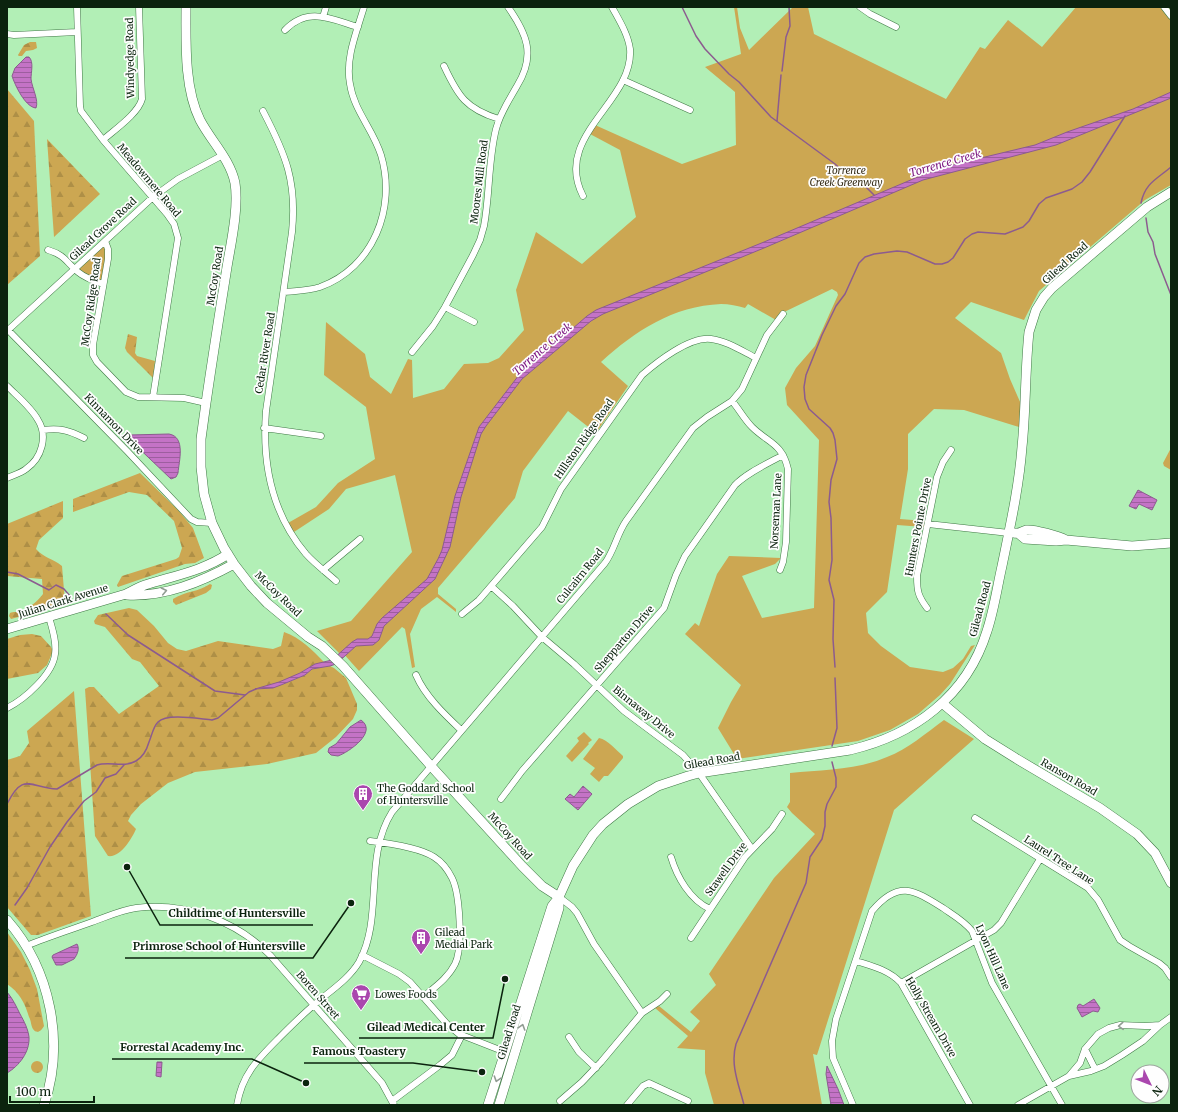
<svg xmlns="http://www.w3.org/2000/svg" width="1178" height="1112" font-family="Merriweather,serif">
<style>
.forest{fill:url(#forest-firs)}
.green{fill:#cca752}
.water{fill:url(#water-rules);stroke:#8c5b8f}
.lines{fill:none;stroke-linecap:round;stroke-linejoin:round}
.stream{stroke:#8c5b8f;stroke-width:1.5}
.street-casing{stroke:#3f7845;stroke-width:7}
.secondary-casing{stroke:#3f7845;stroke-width:10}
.street{stroke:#fff;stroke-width:6}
.secondary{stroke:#fff;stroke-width:9}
.oneway{stroke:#919c93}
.labels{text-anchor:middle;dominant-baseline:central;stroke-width:3.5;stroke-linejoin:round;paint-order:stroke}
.street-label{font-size:10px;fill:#0b230e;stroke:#fefefe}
.park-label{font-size:10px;font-style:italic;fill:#372e19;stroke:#fefefe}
.poi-label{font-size:10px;fill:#0b230e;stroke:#fefefe;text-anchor:start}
.water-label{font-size:11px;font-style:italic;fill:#7e1982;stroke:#fefefe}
.leader{fill:none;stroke:#0b230e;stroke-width:1.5}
.callout-dot{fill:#0b230e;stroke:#fefefe;stroke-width:1.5}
.callout-label{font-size:11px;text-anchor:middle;font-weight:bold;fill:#0b230e;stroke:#fefefe;stroke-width:3.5;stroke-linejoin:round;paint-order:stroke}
</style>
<defs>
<pattern id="forest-firs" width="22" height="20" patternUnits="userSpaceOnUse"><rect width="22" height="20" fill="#cca752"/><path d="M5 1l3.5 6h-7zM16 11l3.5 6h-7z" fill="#ae8f46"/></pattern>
<pattern id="water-rules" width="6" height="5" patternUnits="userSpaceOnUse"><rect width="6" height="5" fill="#c473c6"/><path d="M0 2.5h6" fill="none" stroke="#9d5e9f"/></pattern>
</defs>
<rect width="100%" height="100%" fill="#b2efb6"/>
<!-- forest -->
<path class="forest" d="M30 42H36L37 48 33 50 26 51 22 56H19L18 55 24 45Z
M7 89 34 121 40 256 7 285Z
M47 139 100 194 54 237Z
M128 334 137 337 135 353 137 356 155 361 153 378 127 352 125 348Z
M140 473 178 510 193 528 204 558 195 563 185 564 118 587 117 585 122 576 176 559 179 557 182 548 174 521 147 495 129 492 73 512V499Z
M63 501V518L39 540 36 549C44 558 52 558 62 566L65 602 33 613 11 619 9 616 10 613C13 611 18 613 22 611 30 607 38 601 43 594L42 579 7 576V524Z
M210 584 212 585 211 589 206 593 176 605 173 602V599C185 591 199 592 210 584Z
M129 608 137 610 154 626 168 643 177 649 186 651 218 641 273 649 281 646 284 632C301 638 312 650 324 662L315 664 293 677 274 684 281 685 305 675 312 669 330 666 334 668 346 678 357 704V710L353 719 336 737 316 753 267 764 195 772 168 783 141 804 131 815 128 821 136 829C132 838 121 858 108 856L95 836 85 689 89 687H94L119 714 159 686 140 662 132 659 105 627 95 624 94 621 98 615Z
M32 634 41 636 51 647 53 651 47 665 38 673 7 679V639L20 635Z
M74 691 91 916 38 935H31L7 907V760L20 756 29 743 27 731Z
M7 932 21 952 30 970 37 989 44 1026C42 1030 37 1035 33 1029 31 1026 31 1020 29 1017 25 1003 19 992 7 984Z
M31 1067a6 6 0 1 1 12 0a6 6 0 1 1-12 0Z"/>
<!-- green -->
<path class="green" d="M734 7H737L740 28 749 50 793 7H808L814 34 946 99 980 47 985 49 1008 20 1042 47 1076 7H1171V185L1145 200 1039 291 1024 320 971 302 955 318 1001 353 1010 379 1021 404 1019 427 964 410 934 409 908 434V469L900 519 925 521 924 527 897 525 887 592 866 613 868 633 881 646 910 667 943 672 953 668 963 659 971 646 975 645 950 684 940 695 918 714 890 730 858 741 737 759 718 728 731 702 741 685 685 634 695 623 699 626 717 574 729 556 781 558 775 564 742 576 762 618 814 608 819 440 787 405 785 388 796 368 815 346 838 295 837 292 832 289 780 314 776 320 748 304 745 308C738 306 729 304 721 304 673 306 635 331 601 362L628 386 596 433 568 411 523 471 515 498 438 588V594L456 609V612L437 597 421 609 410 634 415 667 412 668 405 629 402 627 359 671 342 652 340 654 317 631 351 621 412 552 395 475 346 489 329 509 294 532 288 523 316 507 338 483 375 459 366 407 324 375 326 322 365 354 370 377 391 394 408 359 412 360 413 398 444 389 464 364 488 363 499 358 524 330 516 290 536 232 582 264 636 217 620 150 590 134 595 125 682 164 736 145 735 92 705 67 741 54Z
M105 241 108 249 103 284 75 269Z
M1171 448V470L1164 466 1163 463Z
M944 720 974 739 894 810 817 1055 813 1054 822 1105H714L705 1073V1050L677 1048 688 1036 655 1008 659 1006 691 1032 700 1021 690 1012 716 985 709 974 774 878 815 834 792 813 787 807 790 802V773C822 770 857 770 887 757 908 749 926 733 944 720Z
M584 732 592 740 588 743 589 744 572 762 566 756 579 741 577 738Z
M599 738C608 740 616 750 623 756V758L608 776H604L599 782 590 774 595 768 583 759Z"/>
<!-- water -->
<path class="water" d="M26 57H29C34 62 31 72 31 79 32 88 39 100 36 108 25 107 15 85 12 76L15 68Z
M1171 92V98L1056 145 923 180 764 248 603 314 591 321 522 379 486 426 481 434 461 497 450 547 435 579 384 626 379 640 373 645 356 646 336 664 330 666 312 669 305 675 281 685 273 688 255 689 279 682 300 673 315 664 332 660 352 642 357 639H368L372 636 377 624 382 618 427 579 438 559 442 550 455 496 479 427 519 375 587 316 596 310 764 242 939 168 1035 145 1067 132 1133 109Z
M169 434C186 437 179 461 178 473L176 477 171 479 127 437 129 435Z
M1138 490 1157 500 1152 510 1139 504 1136 509 1129 506Z
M361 720C378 732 349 752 338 756L331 755 328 752 329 748 336 744 350 727Z
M583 786 592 794 578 810 565 799 570 794 574 797Z
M77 944C80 949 77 955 74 959L62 965H56L52 957 53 955Z
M7 992C13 999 16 1006 20 1014 24 1021 28 1029 29 1037 30 1052 19 1066 7 1073Z
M1094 999 1100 1008 1098 1012 1093 1011 1082 1017 1077 1008 1078 1005 1080 1004 1083 1006Z
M157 1062H162L161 1077 156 1076Z
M827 1066 838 1089 844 1105H831L826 1074Z"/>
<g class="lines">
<!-- stream -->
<path class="stream" d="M682 7 696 36 705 49 729 74 739 82 771 117 835 164 846 174
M782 71 786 37 790 26 789 7
M777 121 781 75
M854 181 865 186 874 195
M1141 203C1145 183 1157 179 1171 167
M1146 218 1148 232 1153 242 1155 254 1171 295
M7 572 18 574 49 590 56 585 64 589 70 596
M106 614 128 635 215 691 245 695
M835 667 833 639 834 600 829 580 832 560 831 518 829 502 831 480 837 459 835 440 833 433 830 428 809 409 805 399 804 387 806 375 822 335 836 306 845 294 859 263 865 257 874 254 897 251 907 252 935 264H942L948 262 953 258 965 239 972 234 978 232 1005 234 1023 227 1029 221 1039 204 1046 198 1072 189 1082 182 1090 172 1125 116
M832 746 837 728 835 678
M7 804C23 772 29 787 57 789L97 765C109 761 124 768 136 761 143 757 147 749 149 742 152 735 153 727 158 722 167 713 199 719 212 720L218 718 249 692 256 689
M15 905 27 888 50 847 67 822 84 801 96 792 105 778 116 774 124 765
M744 1105C739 1085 730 1065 736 1044L806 883 810 857 822 839 825 826V812L827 804 836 787V778L832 762"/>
<defs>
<path id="street" d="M77 7 80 106 81 111 103 140 167 214 174 224 178 238 153 397
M860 7 870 14 896 27
M1164 7 1171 16
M323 17 326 7
M285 30C308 6 331 19 358 27
M7 34 14 35 77 32
M444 66C458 96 466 109 499 119
M623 80 690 110
M263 111C286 155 297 182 292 232L266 411C262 463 272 514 306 554 315 564 326 572 336 581
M103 140C114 130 138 114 142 99L139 7
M583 196C552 136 634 102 630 49 628 34 619 20 612 7
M105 241 108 249V259L93 345V355L97 362 126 392 138 397 184 398 206 403
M48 250C65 255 66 262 78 272 85 278 94 281 103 284
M284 292C296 291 308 291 320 287 373 268 397 208 381 155 373 129 354 111 350 84 345 58 357 31 364 7
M445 307 474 322
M7 329 127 451 191 519 197 522 212 523
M7 331 153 197 178 179 223 155
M412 352 433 326 445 307 473 255 480 240 484 226C490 194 488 161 496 129 500 113 509 100 517 86 536 55 527 34 508 7
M7 386C17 396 31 407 38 420 48 436 42 458 26 469 21 473 14 475 7 478
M732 401C739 409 744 419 752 427 768 443 782 443 788 469L786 542 783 562 780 570
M264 428 321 436
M43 430C60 428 68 430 84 438
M928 524 1009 533
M323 570 360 539
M491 586 513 606 542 637 574 664 624 711 683 755 699 773 752 849
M927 608C918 596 917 591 917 576L937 477 943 462 951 450
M462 614 479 600 542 527 561 489 642 375C657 362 690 336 711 339 727 341 742 351 756 358
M416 675C425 696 444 714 461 730
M7 708C25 699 53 674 55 654 57 642 52 628 49 617
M501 799 522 771 664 608 676 575 685 556 735 485C748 472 767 464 783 455
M975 818 1088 888 1098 900 1120 940 1129 946 1159 963 1165 968 1171 977
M370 841C387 843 420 848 434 857 442 862 448 870 452 878 460 894 463 948 455 964 448 978 435 987 423 997
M671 857C677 877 690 900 710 909
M559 897 572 907 577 913 594 944 642 1013
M691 938 745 857 772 829 782 814
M26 946C48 937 70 930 92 922 106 917 121 910 136 908 185 902 235 920 270 955L382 1083 394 1105
M362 955 399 974 410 982 447 1024 459 1034 505 1052
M856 961C872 966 889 970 901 983L970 1105
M901 983 994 930 1001 923 1040 859
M569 1037 579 1052 596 1068
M1085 1049 1095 1069
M1069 1076 1080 1063 1085 1049 1098 1034 1109 1028 1120 1025 1145 1026 1160 1025
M392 1101 440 1065 452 1055 462 1035
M560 1101 582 1082 601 1062 642 1013 660 1001 667 994
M237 1105C242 1074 258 1059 280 1037 291 1026 303 1014 315 1004 330 991 349 979 359 962 384 917 363 858 392 812L605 563C614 551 617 534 626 521L693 428 707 417 732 401 742 389 767 335 783 314
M627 1105 643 1086 649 1083 688 1101
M853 1105 833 1058 832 1041 836 1019 872 911C898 880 913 889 943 908 953 915 964 921 972 931L992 983 1062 1105
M1018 1105 1069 1076 1091 1071 1104 1066 1122 1055 1143 1041 1160 1025 1171 1017"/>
<path id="secondary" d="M186 7C186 42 184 88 200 120 211 141 230 159 235 183 239 207 231 243 227 267 219 317 211 367 204 417L201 439V467L204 494 212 523 224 548 234 564 251 586 267 603 308 637 322 646 343 666 431 766 522 866 542 886 559 897
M1014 533C1020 534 1022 531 1026 530 1034 529 1059 536 1066 540
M1019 534 1025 539 1056 541 1066 540 1132 546 1171 543
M127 595C165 597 201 582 234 564
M7 629 126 594C132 591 139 587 145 585 173 576 203 571 228 554
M942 703 985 739 1017 759 1100 808 1137 834 1155 853 1171 883
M7 920C51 970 65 1043 44 1105
M488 1105 552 906 559 897 573 866 593 835 603 824 628 804 658 786 688 776 699 773 850 750C914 735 967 696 987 631 994 610 997 588 1002 566 1010 527 1019 487 1022 447 1026 409 1025 370 1029 332L1036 310 1044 297 1052 288 1147 207 1171 192
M499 1105 559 908V897"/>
</defs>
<!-- street casing -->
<use href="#street" class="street-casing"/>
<!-- secondary casing -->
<use href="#secondary" class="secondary-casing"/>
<!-- street -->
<use href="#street" class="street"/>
<!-- secondary -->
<use href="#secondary" class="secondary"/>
</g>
<!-- one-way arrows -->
<defs><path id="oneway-chevron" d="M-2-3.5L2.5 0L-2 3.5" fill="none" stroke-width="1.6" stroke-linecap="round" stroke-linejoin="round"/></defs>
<g class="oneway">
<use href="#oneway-chevron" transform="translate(164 591) rotate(-12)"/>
<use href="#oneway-chevron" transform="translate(1121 1026) rotate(177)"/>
<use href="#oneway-chevron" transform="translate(522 1027) rotate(-73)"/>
<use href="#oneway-chevron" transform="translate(497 1079) rotate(108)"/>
</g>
<!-- icons -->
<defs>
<symbol id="building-pin" viewBox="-11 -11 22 30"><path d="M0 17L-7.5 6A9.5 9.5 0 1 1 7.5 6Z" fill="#aa47ae" stroke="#fefefe"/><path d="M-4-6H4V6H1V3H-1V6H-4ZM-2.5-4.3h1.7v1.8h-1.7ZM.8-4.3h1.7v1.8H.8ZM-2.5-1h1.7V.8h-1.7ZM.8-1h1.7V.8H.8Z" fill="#fff"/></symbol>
<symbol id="supermarket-pin" viewBox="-11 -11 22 30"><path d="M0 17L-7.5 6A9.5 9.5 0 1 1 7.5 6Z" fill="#aa47ae" stroke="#fefefe"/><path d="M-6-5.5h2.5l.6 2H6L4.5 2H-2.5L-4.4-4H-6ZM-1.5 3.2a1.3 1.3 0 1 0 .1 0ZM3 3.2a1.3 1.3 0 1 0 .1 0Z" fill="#fff"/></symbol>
</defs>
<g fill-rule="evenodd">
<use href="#building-pin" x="352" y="783" width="22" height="30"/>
<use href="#building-pin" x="410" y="927" width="22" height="30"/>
<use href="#supermarket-pin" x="350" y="983" width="22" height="30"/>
</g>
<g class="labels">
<!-- street labels -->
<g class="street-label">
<text transform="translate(130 58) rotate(-91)">Windyedge Road</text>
<text transform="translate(149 180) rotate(50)">Meadowmere Road</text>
<text transform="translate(479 182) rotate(-83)">Moores Mill Road</text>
<text transform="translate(103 229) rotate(-43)">Gilead Grove Road</text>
<text transform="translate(1065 263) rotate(-42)">Gilead Road</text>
<text transform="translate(215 276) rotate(-81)">McCoy Road</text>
<text transform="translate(91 302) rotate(-82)">McCoy Ridge Road</text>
<text transform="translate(265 353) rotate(-81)">Cedar River Road</text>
<text transform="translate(114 424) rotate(46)">Kinnamon Drive</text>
<text transform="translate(584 439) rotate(-55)">Hillston Ridge Road</text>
<text transform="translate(776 511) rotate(-87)">Norseman Lane</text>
<text transform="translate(918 527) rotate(-79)">Hunters Pointe Drive</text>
<text transform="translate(580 576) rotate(-51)">Culcairn Road</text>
<text transform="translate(278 594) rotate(44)">McCoy Road</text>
<text transform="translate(63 601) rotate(-17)">Julian Clark Avenue</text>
<text transform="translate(980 609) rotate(-75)">Gilead Road</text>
<text transform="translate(624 639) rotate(-49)">Shepparton Drive</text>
<text transform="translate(644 712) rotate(39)">Binnaway Drive</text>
<text transform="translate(712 761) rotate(-10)">Gilead Road</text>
<text transform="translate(1069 777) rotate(30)">Ranson Road</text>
<text transform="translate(510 836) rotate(48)">McCoy Road</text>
<text transform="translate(1059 860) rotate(33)">Laurel Tree Lane</text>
<text transform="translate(726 869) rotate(-54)">Stawell Drive</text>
<text transform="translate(993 957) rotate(66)">Lyon Hill Lane</text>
<text transform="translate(318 995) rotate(49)">Boren Street</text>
<text transform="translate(931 1017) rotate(60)">Holly Stream Drive</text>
<text transform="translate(509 1032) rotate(-73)">Gilead Road</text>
</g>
<!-- park labels -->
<g class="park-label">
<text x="846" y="170">Torrence<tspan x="846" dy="12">Creek Greenway</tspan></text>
</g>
<!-- poi labels -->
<g class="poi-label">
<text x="377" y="788">The Goddard School<tspan x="377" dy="12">of Huntersville</tspan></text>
<text x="435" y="932">Gilead<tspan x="435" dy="12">Medial Park</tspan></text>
<text x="375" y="994">Lowes Foods</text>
</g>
<!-- water labels -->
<g class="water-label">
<text transform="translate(945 163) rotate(-16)">Torrence Creek</text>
<text transform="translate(542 349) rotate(-41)">Torrence Creek</text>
</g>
</g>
<!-- callouts -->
<path class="leader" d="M127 867L160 925H313M351 903L313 958H125M505 979L493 1038H359M306 1083L252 1059H112M482 1072L413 1063H304"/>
<g class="callout-dot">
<circle cx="127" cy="867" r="4"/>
<circle cx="351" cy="903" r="4"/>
<circle cx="505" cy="979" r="4"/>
<circle cx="306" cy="1083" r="4"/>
<circle cx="482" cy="1072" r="4"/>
</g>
<g class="callout-label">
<text x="237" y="917">Childtime of Huntersville</text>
<text x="219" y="950">Primrose School of Huntersville</text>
<text x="426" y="1031">Gilead Medical Center</text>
<text x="182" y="1051">Forrestal Academy Inc.</text>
<text x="359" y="1055">Famous Toastery</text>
</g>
<!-- border -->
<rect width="1178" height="1112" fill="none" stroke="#0b230e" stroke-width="16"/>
<!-- north arrow -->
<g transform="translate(1150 1084) rotate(133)"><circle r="19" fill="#fefefe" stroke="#9da69e"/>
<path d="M0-3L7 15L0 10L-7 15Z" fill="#aa47ae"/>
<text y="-6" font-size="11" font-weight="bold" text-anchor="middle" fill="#0b230e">N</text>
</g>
<!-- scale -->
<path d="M10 1096v6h84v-6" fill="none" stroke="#0b230e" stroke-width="2"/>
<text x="16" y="1096" font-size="12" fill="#0b230e" stroke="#fefefe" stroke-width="3" paint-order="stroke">100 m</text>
</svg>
